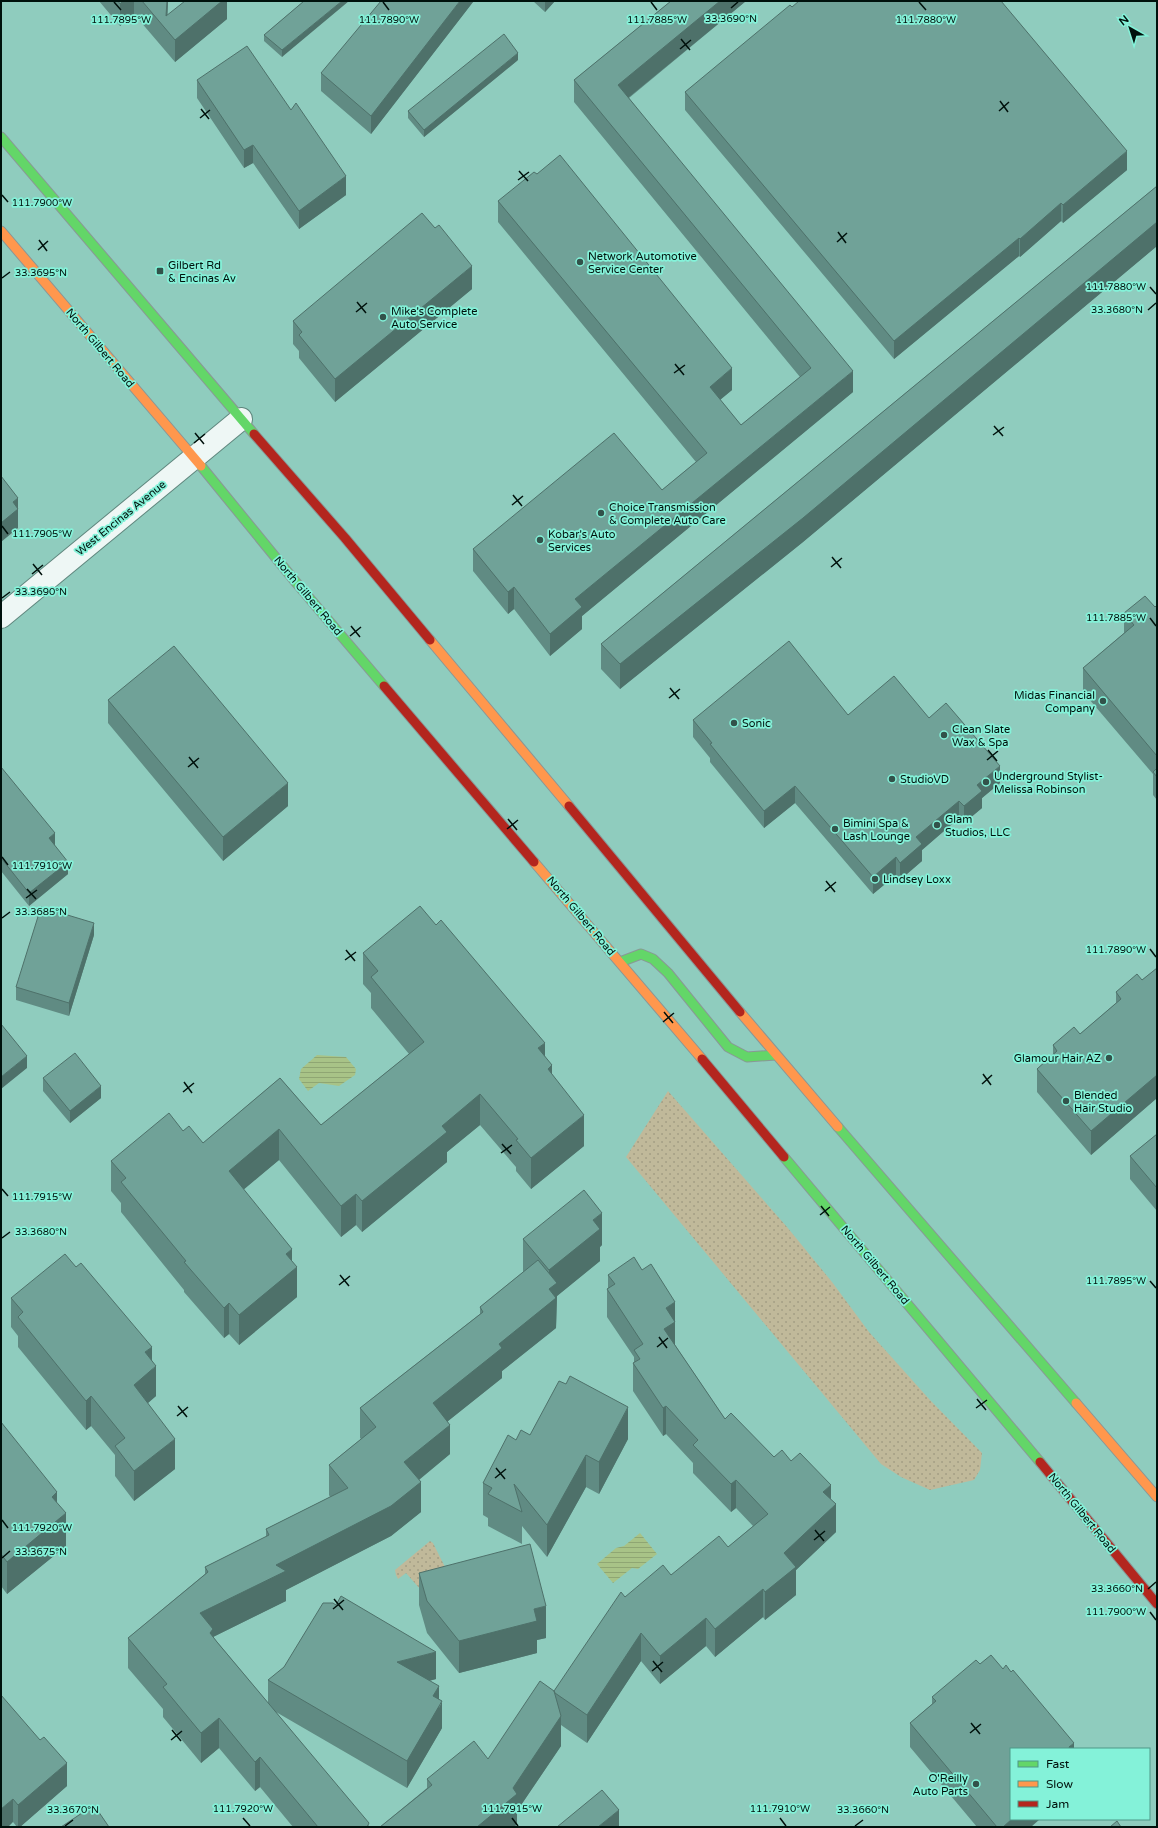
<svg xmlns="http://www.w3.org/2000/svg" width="1158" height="1828" font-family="'Varela Round',sans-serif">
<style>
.park{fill:url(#park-dots)}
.water{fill:url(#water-rules)}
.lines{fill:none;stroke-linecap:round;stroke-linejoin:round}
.street-casing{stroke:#60877e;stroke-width:24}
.fast-casing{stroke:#8a9796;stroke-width:11}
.slow-casing{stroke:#8a9796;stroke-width:11}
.jam-casing{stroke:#8a9796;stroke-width:11}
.street{stroke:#eef7f5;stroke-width:22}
.fast{stroke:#63d668;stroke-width:9}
.slow{stroke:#ff974d;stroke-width:9}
.jam{stroke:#b3261e;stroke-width:9}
.wall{fill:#608b83}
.shaded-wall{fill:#4e716a}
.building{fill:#70a298;stroke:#4e716a}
.ticks{fill:none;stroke:#00110c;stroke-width:1.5}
.poi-dot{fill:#32524a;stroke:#84f2d9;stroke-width:1.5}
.labels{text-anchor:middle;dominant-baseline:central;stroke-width:3.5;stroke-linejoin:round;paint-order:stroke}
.poi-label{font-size:11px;fill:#00110c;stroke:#84f2d9;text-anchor:start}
.street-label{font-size:11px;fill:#00110c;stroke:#84f2d9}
.ticks-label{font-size:10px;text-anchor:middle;fill:#00110c;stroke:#84f2d9;stroke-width:3.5;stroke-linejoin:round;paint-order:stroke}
</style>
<defs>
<pattern id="park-dots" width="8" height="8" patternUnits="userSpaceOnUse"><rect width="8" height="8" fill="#c0b99a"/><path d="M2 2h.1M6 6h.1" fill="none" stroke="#a39e84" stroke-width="1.8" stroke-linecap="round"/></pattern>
<pattern id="water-rules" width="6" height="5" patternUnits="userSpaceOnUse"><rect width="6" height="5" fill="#a8c387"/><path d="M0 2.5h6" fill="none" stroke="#8fa673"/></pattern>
</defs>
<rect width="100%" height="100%" fill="#8fccbe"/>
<!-- park -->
<path class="park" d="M668 1091 787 1227 832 1282 869 1332 930 1400 982 1453 980 1470 974 1480 930 1490 901 1477 881 1464 626 1157Z
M430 1541 433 1543 449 1575 420 1589 406 1573 398 1579 396 1575 395 1570Z"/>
<!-- water -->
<path class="water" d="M317 1055 346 1057 356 1069 355 1075 339 1086 319 1083 308 1091 299 1079 301 1069Z
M640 1533 657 1554 638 1569 632 1568 613 1583 597 1564 616 1548 624 1546Z"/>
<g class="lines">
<defs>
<path id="street" d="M1 617 241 419"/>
<path id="fast" d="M1 137 254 434
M201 466 294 580 384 686
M620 962 641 954 653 959 668 973 728 1047 747 1057 776 1055
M838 1127 1076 1403
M784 1157 1040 1462"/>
<path id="slow" d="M1 231 201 466
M430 640 569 806
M534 862 702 1059
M740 1012 838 1127
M1076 1403 1157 1497"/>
<path id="jam" d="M254 434 345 538 430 640
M384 686 534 862
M569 806 740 1012
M702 1059 784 1157
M1040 1462 1157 1604"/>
</defs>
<!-- street casing -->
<use href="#street" class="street-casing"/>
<!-- fast casing -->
<use href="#fast" class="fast-casing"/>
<!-- slow casing -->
<use href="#slow" class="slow-casing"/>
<!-- jam casing -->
<use href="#jam" class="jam-casing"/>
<!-- street -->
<use href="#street" class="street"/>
<!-- fast -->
<use href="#fast" class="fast"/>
<!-- slow -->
<use href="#slow" class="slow"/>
<!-- jam -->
<use href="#jam" class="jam"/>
</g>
<!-- wall -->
<path class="wall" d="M99 1H168L167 15 227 1V19L175 62 134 14 120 26Z
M304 1 282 57 264 41V35Z
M473 1V2L371 134 321 91V73Z
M533 1H555L545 12Z
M671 1H746L629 98 853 392 582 616V629L550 656 514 609 508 614 473 571V549L662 490 696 462 498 222V201L732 390 720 400 741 425 800 377 574 102V80Z
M792 7 1127 170 1063 223 1061 221 1020 257 1019 256 894 359 685 110V92Z
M518 60 424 137 408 118V111Z
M197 80 346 195 299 229 253 163 244 168 197 98Z
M1157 186V246L803 542 620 689 601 669V644Z
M435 228 472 289 335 402 299 358V351L293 344V321Z
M1157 605V800L1153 795V774L1083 692V668L1124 633V613L1155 607Z
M108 700 288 806 223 861 108 723Z
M848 715 929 718 1000 783 982 798V808L964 823 959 818 922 850V861L900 880 896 875 873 894 795 803 764 828 710 762V758L693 737V720Z
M1 767 55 846 68 874 29 906 1 871Z
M94 935 69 1016 16 1000V987Z
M363 953 545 1056 552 1075 584 1146 531 1189 516 1171V1167L480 1125 447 1152V1162L362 1232 356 1225 341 1237 279 1160 243 1189 292 1261 297 1297 239 1345 229 1334 224 1338 184 1292V1290L121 1212V1203L111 1191V1161L183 1131 203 1143 280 1078 321 1125 409 1054 371 1008V993L363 984Z
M1157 968V1098L1091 1155 1037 1092V1069L1053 1055V1045L1080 1034 1116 1003V992L1142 980Z
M43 1078 101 1098 70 1123 43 1091Z
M1157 1134V1211L1130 1179V1156Z
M523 1239 602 1245 600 1247V1261L557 1296 556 1328 502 1371V1378L448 1421 450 1454 419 1480 421 1512 391 1536 286 1590V1601L213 1637 268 1703V1680L436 1679 429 1681 439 1699 442 1728 407 1788 276 1712 369 1826 372 1827H293L260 1787 255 1791 219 1748 201 1763 163 1717V1709L128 1668V1638L205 1574V1567L266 1537V1529L330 1497 329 1495V1465L361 1439 360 1438V1408L480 1314V1307L523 1272Z
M608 1275 675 1330V1345L725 1419 774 1457 791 1461 831 1499 836 1532 796 1570V1595L765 1620 763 1617 715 1657 706 1646 660 1684 641 1661 587 1743 561 1725V1746L517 1811V1824L514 1827H380L427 1788V1779L488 1759 554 1691 625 1597 728 1547 753 1526 736 1508 731 1512 693 1473V1463L666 1434 663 1436 633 1391V1363H634V1357L607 1317V1289L608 1288Z
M11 1298 152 1360 156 1396 148 1403 175 1469 134 1501 115 1476V1455L91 1426 86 1430 18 1347V1336L11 1327Z
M1 1422 57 1504 66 1546 7 1594 1 1586Z
M530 1435 628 1439 599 1494 586 1487 547 1557 522 1526V1544L488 1526V1518L483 1515V1483L516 1440Z
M419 1573 546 1638 537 1640V1653L459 1673 427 1633 419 1605Z
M980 1664 1003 1669 1074 1749 1031 1827H977L910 1747V1723L932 1704V1697Z
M1 1695 67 1786 20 1827H17L13 1822Z"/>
<!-- shaded-wall -->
<path class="shaded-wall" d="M123 1H134V14L120 26V4Z
M167 1H168L167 30 166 16Z
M222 1H227V19L175 62V40Z
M342 1H349L282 57V50Z
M460 1H473V2L371 134V116Z
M545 1H555L545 12Z
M720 1H746L618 106V85Z
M518 53V60L424 137V130Z
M253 145V163L244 168V150Z
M1127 151V170L1063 223V205Z
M346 176V195L299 229V211Z
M1061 203V221L1020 257V239Z
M1157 222V246L803 542 620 689V664Z
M1019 238V256L894 359V341Z
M472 266V289L335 402V379Z
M732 368V390L710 408V387Z
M853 371V392L582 616V629L550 656V634L575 599Z
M18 498V528L1 542V523L13 502Z
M514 587V609L508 614V592Z
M1000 766V783L982 798V808L964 823V806L977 785Z
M288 783V806L223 861V837Z
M795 786V803L764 828V811Z
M959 801V818L922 850V861L900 880V863L916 837Z
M55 833V846L49 851V838Z
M896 857V875L873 894V877Z
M68 862V874L29 906V893Z
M94 923V935L69 1016V1003Z
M545 1043V1073L538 1048Z
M27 1056V1068L1 1089V1077Z
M552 1065V1095L548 1069Z
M1157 1075V1098L1091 1155V1131Z
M101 1086V1098L70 1123V1111Z
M480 1094V1125L447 1152V1162L362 1232V1201L442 1126Z
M584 1115V1146L531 1189V1158Z
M279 1129V1160L229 1202V1171Z
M356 1194V1225L341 1237V1206Z
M602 1213V1245L600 1247V1261L557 1296 556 1328 502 1371V1378L433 1433V1403L499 1344 549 1289V1270L593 1220Z
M292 1249V1271L297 1267V1297L239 1345V1315L286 1254Z
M675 1302V1350L664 1329 666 1308Z
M229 1303V1334L224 1338V1308Z
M152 1347V1370L156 1366V1396L134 1415V1385L145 1352Z
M91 1396V1426L86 1430V1401Z
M666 1406V1434L663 1436V1408Z
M628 1407V1439L599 1494V1462Z
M450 1425V1454L404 1492V1462Z
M175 1439V1469L134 1501V1471Z
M586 1455V1487L547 1557V1525Z
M736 1480V1508L731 1512V1484Z
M421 1482V1512L391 1536 286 1590V1601L213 1637 210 1662 200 1613 276 1565Z
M831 1485V1509L836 1504V1532L796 1570V1595L765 1620V1592L784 1553 823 1492Z
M57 1492V1520L66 1513V1546L7 1594V1562L52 1497Z
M763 1589V1617L715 1657V1629Z
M546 1606V1638L537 1640V1653L459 1673V1641L534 1609Z
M706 1618V1646L660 1684V1656Z
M641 1633V1661L587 1743V1715Z
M436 1652V1679L397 1689V1662Z
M439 1686V1708L442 1701V1728L407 1788V1761L433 1696Z
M561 1716V1746L517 1811V1824L514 1827H477L513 1788Z
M219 1718V1748L201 1763V1733Z
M1074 1743V1749H1069V1747Z
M260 1757V1787L255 1791V1762Z
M67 1763V1786L20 1827H18V1805Z
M13 1799V1822L8 1827H1V1809Z
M619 1810V1827H598Z
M1012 1819H1040L1031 1827H1003Z"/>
<!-- building -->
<path class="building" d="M118 1H123L120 4Z
M142 1H167L166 16 185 1H222L175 40Z
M304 1H342L282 50 264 35Z
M381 1H460L371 116 321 73Z
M671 1H720L618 85 853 371 575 599 582 607 550 634 514 587 508 592 473 549 614 433 662 490 707 453 498 201 534 172 537 174 560 155 732 368 710 387 741 425 811 368 574 80Z
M799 1H1001L1127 151 1063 205 1061 203 1020 239 1019 238 894 341 685 92 790 5 792 7Z
M504 34 518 53 424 130 408 111Z
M247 46 291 110 296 103 346 176 299 211 253 145 244 150 197 80Z
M1157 186V222L803 518 620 664 601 644Z
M422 213 435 228 439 225 472 266 335 379 299 335 302 332 293 321Z
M1 476 18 498 13 502 18 509 1 523Z
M1145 596 1155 607 1157 605V756L1083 668 1134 625 1124 613Z
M789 641 848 715 894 676 929 718 946 703 1000 766 977 785 982 791 964 806 959 801 916 837 922 844 900 863 896 857 873 877 795 786 764 811 710 744 712 743 693 720Z
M174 646 288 783 223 837 108 700Z
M1 767 55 833 49 838 68 862 29 893 1 858Z
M1157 768V777L1153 772Z
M420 906 436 925 441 920 545 1043 538 1048 552 1065 548 1069 584 1115 531 1158 516 1140 518 1139 480 1094 442 1126 447 1132 362 1201 356 1194 341 1206 279 1129 229 1171 292 1249 286 1254 297 1267 239 1315 229 1303 224 1308 184 1262 186 1261 121 1182 126 1178 111 1161 169 1113 183 1131 189 1126 203 1143 280 1078 321 1125 424 1042 371 977 378 971 363 953Z
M41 907 94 923 69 1003 16 987Z
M1157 968V1075L1091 1131 1037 1069 1057 1051 1053 1045 1074 1027 1080 1034 1121 999 1116 992 1137 974 1142 980Z
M1 1024 27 1056 1 1077Z
M75 1053 101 1086 70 1111 43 1078Z
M1157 1134V1188L1130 1156Z
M584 1190 602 1213 593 1220 600 1229 549 1270 523 1239Z
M65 1254 76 1267 81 1263 152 1347 145 1352 156 1366 134 1385 175 1439 134 1471 115 1446 125 1438 91 1396 86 1401 18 1317 23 1312 11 1298Z
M634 1257 642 1270 651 1264 675 1302 666 1308 675 1322 664 1329 725 1419 731 1413 774 1457 782 1450 791 1461 800 1453 831 1485 823 1492 836 1504 784 1553 796 1567 765 1592 763 1589 715 1629 706 1618 660 1656 641 1633 587 1715 555 1693 554 1691 621 1592 625 1597 663 1565 671 1575 719 1536 728 1547 768 1514 736 1480 731 1484 693 1445 698 1440 666 1406 663 1408 633 1363 640 1359 634 1350 643 1344 607 1289 615 1284 608 1275Z
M538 1260 557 1283 549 1289 556 1298 499 1344 502 1348 433 1403 450 1425 404 1462 421 1482 391 1506 276 1565 286 1571 200 1613 213 1629 210 1633 217 1642 369 1823 367 1827H318L260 1757 255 1762 219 1718 201 1733 163 1687 167 1684 128 1638 208 1572 205 1567 269 1535 266 1529 348 1488 329 1465 376 1427 360 1408 483 1312 480 1307Z
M570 1376 628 1407 599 1462 586 1455 547 1525 514 1484 522 1512 488 1494 492 1488 483 1483 508 1435 516 1440 521 1430 530 1435 559 1381 566 1384Z
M1 1422 57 1492 52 1497 66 1513 7 1562 1 1554Z
M530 1544 546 1606 534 1609 537 1621 459 1641 427 1601 419 1573Z
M341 1596 436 1652 397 1662 439 1686 433 1696 442 1701 407 1761 268 1680 284 1667 323 1603H333L336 1605Z
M991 1655 1003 1669 1006 1665 1011 1672 1013 1670 1074 1743 1069 1747 1070 1749H1011V1819H1012L1003 1827H997L910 1723 936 1701 932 1697 976 1660 980 1664Z
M540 1681 554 1691 561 1716 513 1788 517 1794 477 1827H380L432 1785 427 1779 474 1741 488 1759Z
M1 1695 40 1740 44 1737 67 1763 18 1805 13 1799 1 1809Z
M602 1790 619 1810 598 1827H557Z
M94 1805 109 1827H61Z
M1117 1821 1121 1827H1110Z"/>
<!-- ticks -->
<path class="ticks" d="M114 2 121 10M383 2 389 10M651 2 657 10M919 2 926 10M731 8 738 2M681 39 690 50M680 49 691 40M1000 101 1008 112M201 109 209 119M999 111 1009 102M200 118 210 110M519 171 528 181M518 180 529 172M2 195 8 202M838 232 846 243M39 240 47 251M837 242 847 233M38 250 48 241M2 278 10 272M1150 287 1156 294M357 302 366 313M1148 310 1156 303M356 312 367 303M675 364 684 375M674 373 685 365M994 426 1003 436M195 433 204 444M993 435 1004 427M194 443 205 434M513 495 522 506M512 505 523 496M2 526 8 534M832 557 841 568M33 564 42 575M831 567 842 558M32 574 43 565M2 598 10 592M1150 618 1156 626M351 626 360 637M350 636 361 627M670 688 679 699M669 698 680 689M988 750 997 761M189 757 198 768M987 760 998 751M188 767 199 758M508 819 517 830M507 829 518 820M2 857 8 865M826 881 835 892M27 889 36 899M825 891 836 882M26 898 37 890M2 918 10 912M1150 949 1156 957M346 950 355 961M345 960 356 952M664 1012 673 1023M663 1022 674 1013M983 1074 991 1085M184 1082 192 1093M982 1084 992 1075M183 1092 194 1083M502 1144 511 1154M501 1153 512 1145M2 1189 8 1196M821 1206 829 1216M820 1215 830 1207M2 1238 10 1232M340 1275 349 1286M1150 1281 1156 1288M339 1285 350 1276M659 1337 667 1348M657 1347 668 1338M977 1399 986 1410M178 1406 187 1417M976 1408 987 1400M177 1416 188 1407M496 1468 505 1479M495 1478 506 1469M2 1520 8 1528M815 1530 824 1541M814 1540 825 1531M2 1558 10 1551M1148 1589 1156 1582M334 1599 343 1610M333 1609 344 1600M1150 1612 1156 1620M653 1661 662 1672M652 1671 663 1662M971 1723 980 1734M172 1730 181 1741M970 1733 981 1724M171 1740 182 1731M243 1818 250 1826M512 1818 518 1826M780 1818 786 1826M65 1826 73 1820M855 1826 863 1820"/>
<!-- markers -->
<g class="poi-dot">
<circle cx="580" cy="262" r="4"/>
<rect x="156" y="267" width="8" height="8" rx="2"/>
<circle cx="383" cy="317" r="4"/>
<circle cx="601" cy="513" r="4"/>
<circle cx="540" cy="540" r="4"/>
<circle cx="1103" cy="701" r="4"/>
<circle cx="734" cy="723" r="4"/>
<circle cx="944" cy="735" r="4"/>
<circle cx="892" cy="779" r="4"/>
<circle cx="986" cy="782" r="4"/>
<circle cx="937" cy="825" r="4"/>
<circle cx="835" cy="829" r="4"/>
<circle cx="875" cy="879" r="4"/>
<circle cx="1109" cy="1058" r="4"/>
<circle cx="1066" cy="1101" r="4"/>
<circle cx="976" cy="1784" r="4"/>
</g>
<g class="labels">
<!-- poi labels -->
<g class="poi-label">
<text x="588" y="256">Network Automotive<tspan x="588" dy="13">Service Center</tspan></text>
<text x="168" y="265">Gilbert Rd<tspan x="168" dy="13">&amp; Encinas Av</tspan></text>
<text x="391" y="311">Mike's Complete<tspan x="391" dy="13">Auto Service</tspan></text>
<text x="609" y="507">Choice Transmission<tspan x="609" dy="13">&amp; Complete Auto Care</tspan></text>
<text x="548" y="534">Kobar's Auto<tspan x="548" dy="13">Services</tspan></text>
<text x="1095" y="695" text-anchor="end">Midas Financial<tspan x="1095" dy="13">Company</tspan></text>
<text x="742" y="723">Sonic</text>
<text x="952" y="729">Clean Slate<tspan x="952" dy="13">Wax &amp; Spa</tspan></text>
<text x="994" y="776">Underground Stylist-<tspan x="994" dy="13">Melissa Robinson</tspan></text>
<text x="900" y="779">StudioVD</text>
<text x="945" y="819">Glam<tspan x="945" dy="13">Studios, LLC</tspan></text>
<text x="843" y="823">Bimini Spa &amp;<tspan x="843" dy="13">Lash Lounge</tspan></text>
<text x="883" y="879">Lindsey Loxx</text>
<text x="1101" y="1058" text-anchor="end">Glamour Hair AZ</text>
<text x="1074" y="1095">Blended<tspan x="1074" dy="13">Hair Studio</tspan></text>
<text x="968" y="1778" text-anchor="end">O'Reilly<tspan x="968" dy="13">Auto Parts</tspan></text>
</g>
<!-- street labels -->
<g class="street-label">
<text transform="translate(100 348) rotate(50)">North Gilbert Road</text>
<text transform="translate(121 518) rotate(-39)">West Encinas Avenue</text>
<text transform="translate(308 596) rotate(50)">North Gilbert Road</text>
<text transform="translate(581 916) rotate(50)">North Gilbert Road</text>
<text transform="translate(875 1265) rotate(50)">North Gilbert Road</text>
<text transform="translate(1082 1513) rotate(51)">North Gilbert Road</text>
</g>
</g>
<g class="ticks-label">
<text x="731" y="22">33.3690°N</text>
<text x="926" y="23">111.7880°W</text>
<text x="121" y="23">111.7895°W</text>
<text x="389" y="23">111.7890°W</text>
<text x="657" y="23">111.7885°W</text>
<text x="42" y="206">111.7900°W</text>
<text x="41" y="276">33.3695°N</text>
<text x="1116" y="290">111.7880°W</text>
<text x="1117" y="313">33.3680°N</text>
<text x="42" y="537">111.7905°W</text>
<text x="41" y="595">33.3690°N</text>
<text x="1116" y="621">111.7885°W</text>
<text x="42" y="869">111.7910°W</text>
<text x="41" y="915">33.3685°N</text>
<text x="1116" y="953">111.7890°W</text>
<text x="42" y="1200">111.7915°W</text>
<text x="41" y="1235">33.3680°N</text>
<text x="1116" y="1284">111.7895°W</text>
<text x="42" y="1531">111.7920°W</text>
<text x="41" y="1555">33.3675°N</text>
<text x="1117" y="1592">33.3660°N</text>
<text x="1116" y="1615">111.7900°W</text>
<text x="243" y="1812">111.7920°W</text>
<text x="512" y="1812">111.7915°W</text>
<text x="780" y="1812">111.7910°W</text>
<text x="73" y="1813">33.3670°N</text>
<text x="863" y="1813">33.3660°N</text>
</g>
<!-- border -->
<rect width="1158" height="1828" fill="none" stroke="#00110c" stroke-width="4"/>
<!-- legend -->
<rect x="1010" y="1748" width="140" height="72" fill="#84f2d9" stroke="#4f9887"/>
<rect x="1018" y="1761" width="20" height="6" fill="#63d668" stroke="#4f9887"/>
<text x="1046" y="1768" font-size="12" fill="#00110c">Fast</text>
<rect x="1018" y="1781" width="20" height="6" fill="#ff974d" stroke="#4f9887"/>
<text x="1046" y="1788" font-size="12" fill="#00110c">Slow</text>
<rect x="1018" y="1801" width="20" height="6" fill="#b3261e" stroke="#4f9887"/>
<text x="1046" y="1808" font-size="12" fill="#00110c">Jam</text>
<!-- north arrow -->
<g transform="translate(1130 28) rotate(321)" stroke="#84f2d9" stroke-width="3" paint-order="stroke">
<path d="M0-3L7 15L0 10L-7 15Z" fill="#00110c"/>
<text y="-6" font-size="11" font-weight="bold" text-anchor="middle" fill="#00110c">N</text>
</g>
</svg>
